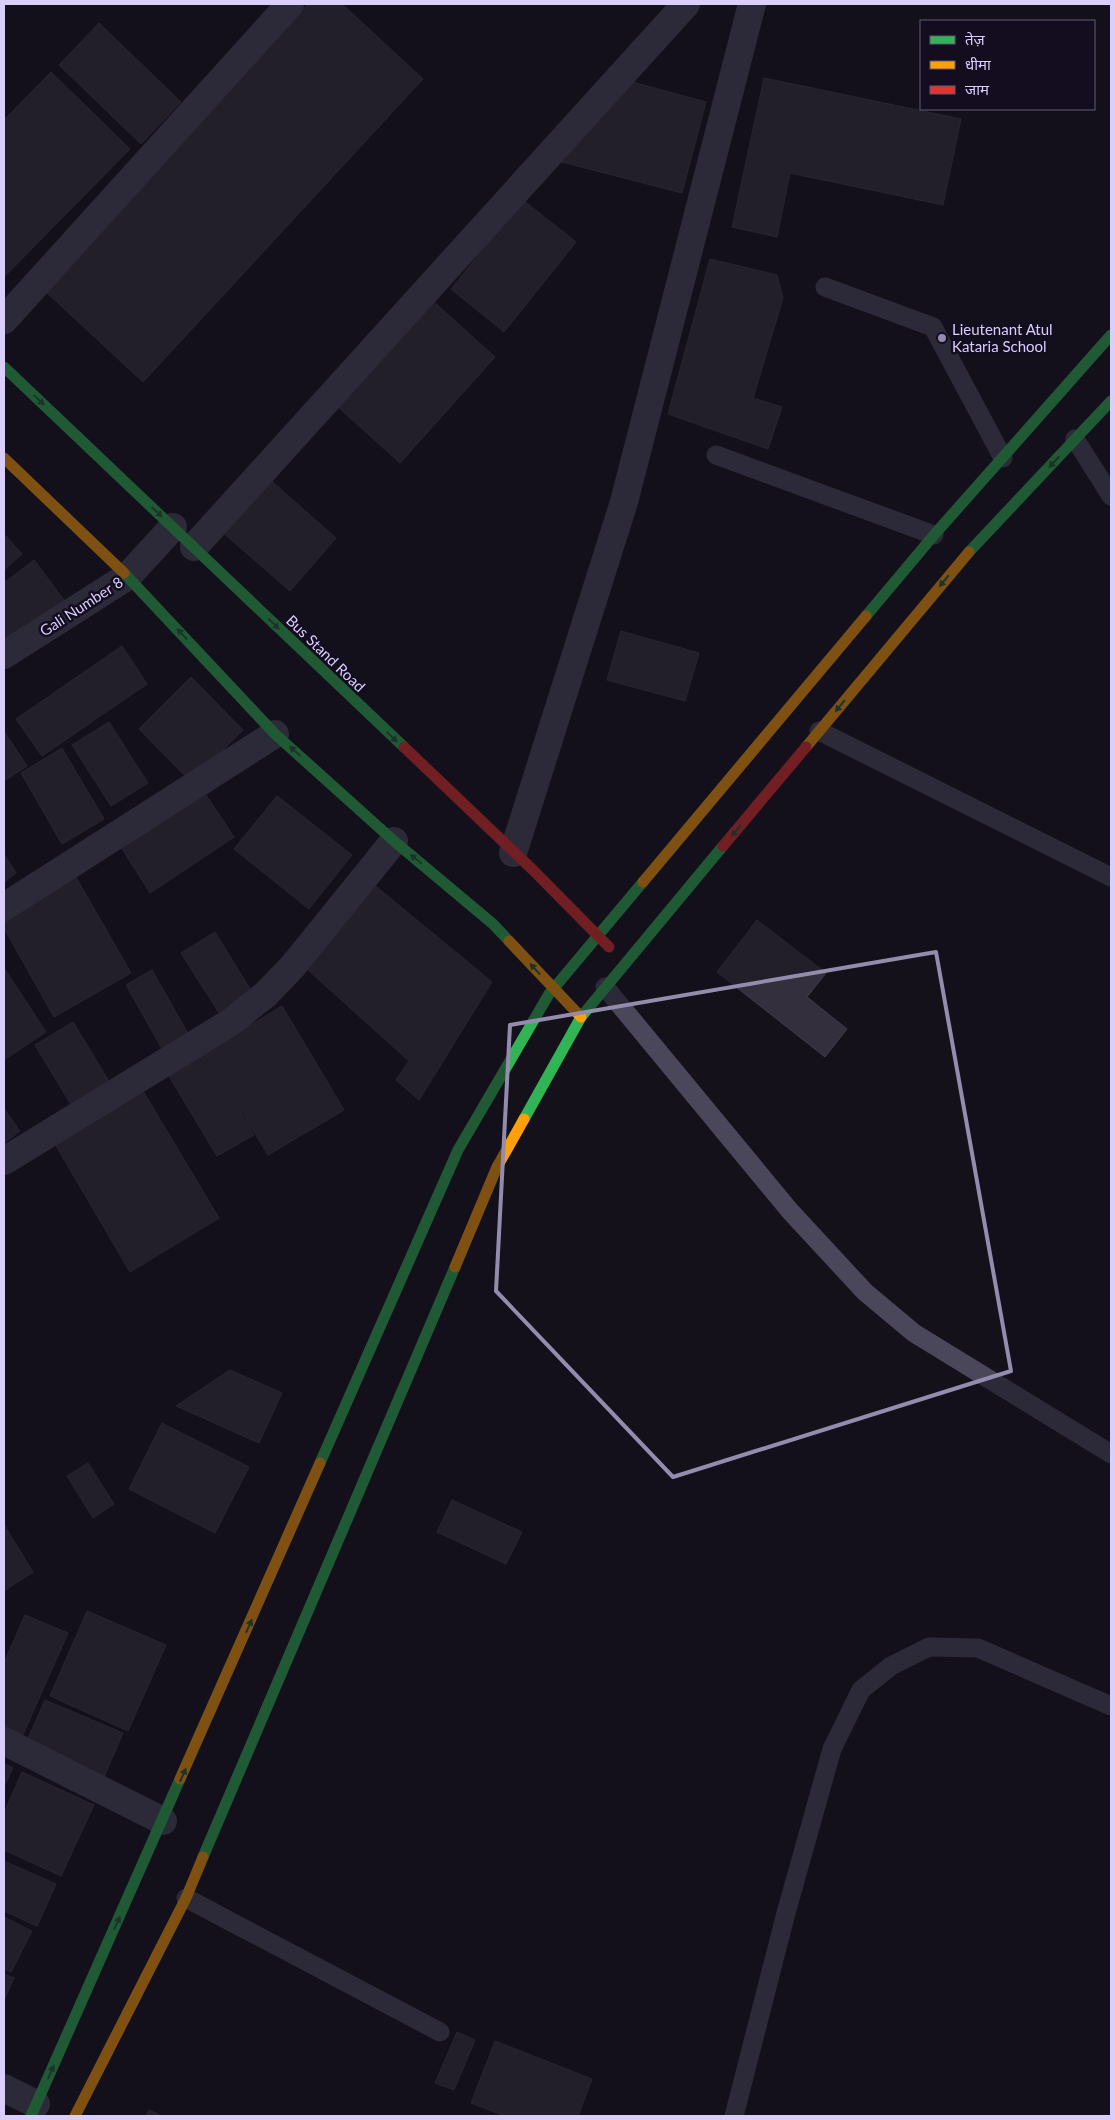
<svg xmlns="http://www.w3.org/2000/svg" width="1115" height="2120" font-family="Lato,'Noto Sans Devanagari',sans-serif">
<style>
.building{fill:#332f3d;stroke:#423b4e}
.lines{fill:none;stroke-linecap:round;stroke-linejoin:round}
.lane{stroke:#4a475b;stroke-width:19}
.street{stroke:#4a475b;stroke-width:28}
.fast{stroke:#30b455;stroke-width:11}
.slow{stroke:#ff9f0a;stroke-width:11}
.jam{stroke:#e5322d;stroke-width:11}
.oneway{fill:#22603a}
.marked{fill:none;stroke:#948cad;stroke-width:4;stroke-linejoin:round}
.poi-dot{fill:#948cad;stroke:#130d1f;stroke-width:2}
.labels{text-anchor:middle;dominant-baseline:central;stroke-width:5;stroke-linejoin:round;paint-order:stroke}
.poi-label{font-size:15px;fill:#d9cefc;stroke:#130d1f;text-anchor:start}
.street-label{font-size:15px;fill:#d9cefc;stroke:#130d1f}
</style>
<rect width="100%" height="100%" fill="#14111b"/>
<!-- building -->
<path class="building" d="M308 4H342L423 79 143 382 44 290Z
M99 23 181 102 141 144 59 65Z
M51 72 130 149 4 277V120Z
M764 78 961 119 943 205 790 173 777 237 732 227Z
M621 79 706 102 682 193 558 161Z
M523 200 576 242 504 332 451 289Z
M710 259 777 275 783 298 753 398 782 407 768 449 668 414Z
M433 301 495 357 400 463 338 407Z
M268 478 336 538 290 591 221 531Z
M4 534 22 554 4 570Z
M34 560 64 600 4 646V583Z
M621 631 699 653 685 701 607 680Z
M122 646 147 684 42 756 16 719Z
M191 677 243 730 191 782 139 729Z
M109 722 148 783 111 806 72 745Z
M4 731 27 766 4 781Z
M62 748 104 819 62 844 21 773Z
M204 792 234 837 150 893 121 847Z
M277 796 352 855 309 909 234 849Z
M4 854 16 873 4 882Z
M73 872 131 973 54 1017 4 928V912Z
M367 879 492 982 419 1100 396 1080 409 1061 308 970Z
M757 920 826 973 807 997 847 1029 825 1057 717 972Z
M215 932 252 992 219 1013 181 953Z
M4 968 46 1032 4 1060Z
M152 970 191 1039 165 1054 126 985Z
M282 1006 344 1110 268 1155 206 1052Z
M73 1022 110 1083 72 1106 35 1045Z
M206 1054 254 1135 217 1156 169 1076Z
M143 1091 219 1218 130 1272 55 1144Z
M4 1109 20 1131 4 1143Z
M230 1370 282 1393 259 1443 176 1406Z
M162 1423 249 1467 215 1533 129 1489Z
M88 1463 114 1504 93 1518 67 1476Z
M452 1500 522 1532 506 1564 437 1532Z
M4 1525 33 1572 4 1591Z
M87 1611 166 1645 128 1731 50 1696Z
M25 1615 68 1633 21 1739 4 1732V1663Z
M45 1700 123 1733 104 1777 26 1743Z
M4 1763 13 1768 4 1786Z
M22 1772 94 1805 61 1876 4 1850V1813Z
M4 1861 56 1884 37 1926 4 1911Z
M4 1917 32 1931 11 1972 4 1969Z
M4 1974 14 1978 4 2000Z
M457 2032 475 2040 454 2090 435 2083Z
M495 2041 592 2079 578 2116H505L471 2103Z
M149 2110 162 2116H146Z"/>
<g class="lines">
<!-- lane -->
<path class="lane" d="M825 287 933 327 1003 458
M1075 439 1111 496
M716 455 934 535
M819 731 1111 877
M605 987 790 1211 865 1292 914 1333 1111 1454
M186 1898 440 2032
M734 2116 786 1913 832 1749 861 1690 891 1666 929 1647 978 1648 1111 1706"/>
<!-- street -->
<path class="street" d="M4 320 290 4
M194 547 686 4
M4 655 128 576 173 527
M513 853 624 502 752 4
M4 907 275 734
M4 1161 231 1022 266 994 293 966 394 841
M4 1741 163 1821
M4 2088 36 2104"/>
<!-- fast -->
<path class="fast" d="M4 367 404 747
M969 552 1111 401
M124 573 275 734 394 841 493 924 509 941
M866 616 934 535 1111 335
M524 1119 581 1017 723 846
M320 1463 458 1150 549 994 643 882
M203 1857 455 1267
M31 2116 180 1779"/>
<!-- slow -->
<path class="slow" d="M4 458 124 573
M806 747 969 552
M643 882 866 616
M509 941 581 1017
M455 1267 497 1167 524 1119
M180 1779 320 1463
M75 2116 186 1898 203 1857"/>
<!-- jam -->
<path class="jam" d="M404 747 534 871 609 947
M723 846 806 747"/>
</g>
<!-- one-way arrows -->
<defs><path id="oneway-solid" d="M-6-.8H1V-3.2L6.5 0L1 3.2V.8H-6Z" transform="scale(1.25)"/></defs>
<g class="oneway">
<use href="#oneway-solid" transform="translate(39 400) rotate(43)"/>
<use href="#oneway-solid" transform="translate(1054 462) rotate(133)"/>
<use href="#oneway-solid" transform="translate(157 512) rotate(43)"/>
<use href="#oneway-solid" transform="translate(944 581) rotate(130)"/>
<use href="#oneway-solid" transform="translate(274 624) rotate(44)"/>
<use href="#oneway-solid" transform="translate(182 634) rotate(-133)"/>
<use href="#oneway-solid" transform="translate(840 706) rotate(130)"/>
<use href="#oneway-solid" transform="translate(392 737) rotate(44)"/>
<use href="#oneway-solid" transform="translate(295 751) rotate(-138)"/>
<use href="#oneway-solid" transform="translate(736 831) rotate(130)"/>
<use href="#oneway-solid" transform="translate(416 859) rotate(-140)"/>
<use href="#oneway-solid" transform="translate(535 969) rotate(-133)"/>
<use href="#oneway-solid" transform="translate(249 1626) rotate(-66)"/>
<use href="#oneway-solid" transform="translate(183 1775) rotate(-66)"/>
<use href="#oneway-solid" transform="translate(117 1923) rotate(-66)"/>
<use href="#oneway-solid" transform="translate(51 2072) rotate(-66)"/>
</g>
<!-- marked area -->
<path d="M0 0H1115V2120H0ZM936 952 1011 1371 673 1477 496 1291 510 1025Z" fill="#14111b" fill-opacity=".55" fill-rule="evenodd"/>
<path class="marked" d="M936 952 1011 1371 673 1477 496 1291 510 1025Z"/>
<!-- markers -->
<circle class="poi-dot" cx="942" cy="338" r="5"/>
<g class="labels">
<!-- poi labels -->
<g class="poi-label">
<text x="952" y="329">Lieutenant Atul<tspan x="952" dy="17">Kataria School</tspan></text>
</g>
<!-- street labels -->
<g class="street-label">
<text transform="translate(81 606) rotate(-33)">Gali Number 8</text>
<text transform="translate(326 653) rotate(44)">Bus Stand Road</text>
</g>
</g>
<!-- border -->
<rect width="1115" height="2120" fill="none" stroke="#d9cefc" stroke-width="10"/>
<!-- legend -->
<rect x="920" y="20" width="175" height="90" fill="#130d1f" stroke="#625a77"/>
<rect x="930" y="36" width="25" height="8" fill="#30b455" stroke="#625a77"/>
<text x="965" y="45" font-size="15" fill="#d9cefc">तेज़</text>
<rect x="930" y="61" width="25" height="8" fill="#ff9f0a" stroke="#625a77"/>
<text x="965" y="70" font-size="15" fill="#d9cefc">धीमा</text>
<rect x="930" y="86" width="25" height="8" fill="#e5322d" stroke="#625a77"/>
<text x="965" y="95" font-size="15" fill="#d9cefc">जाम</text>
</svg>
